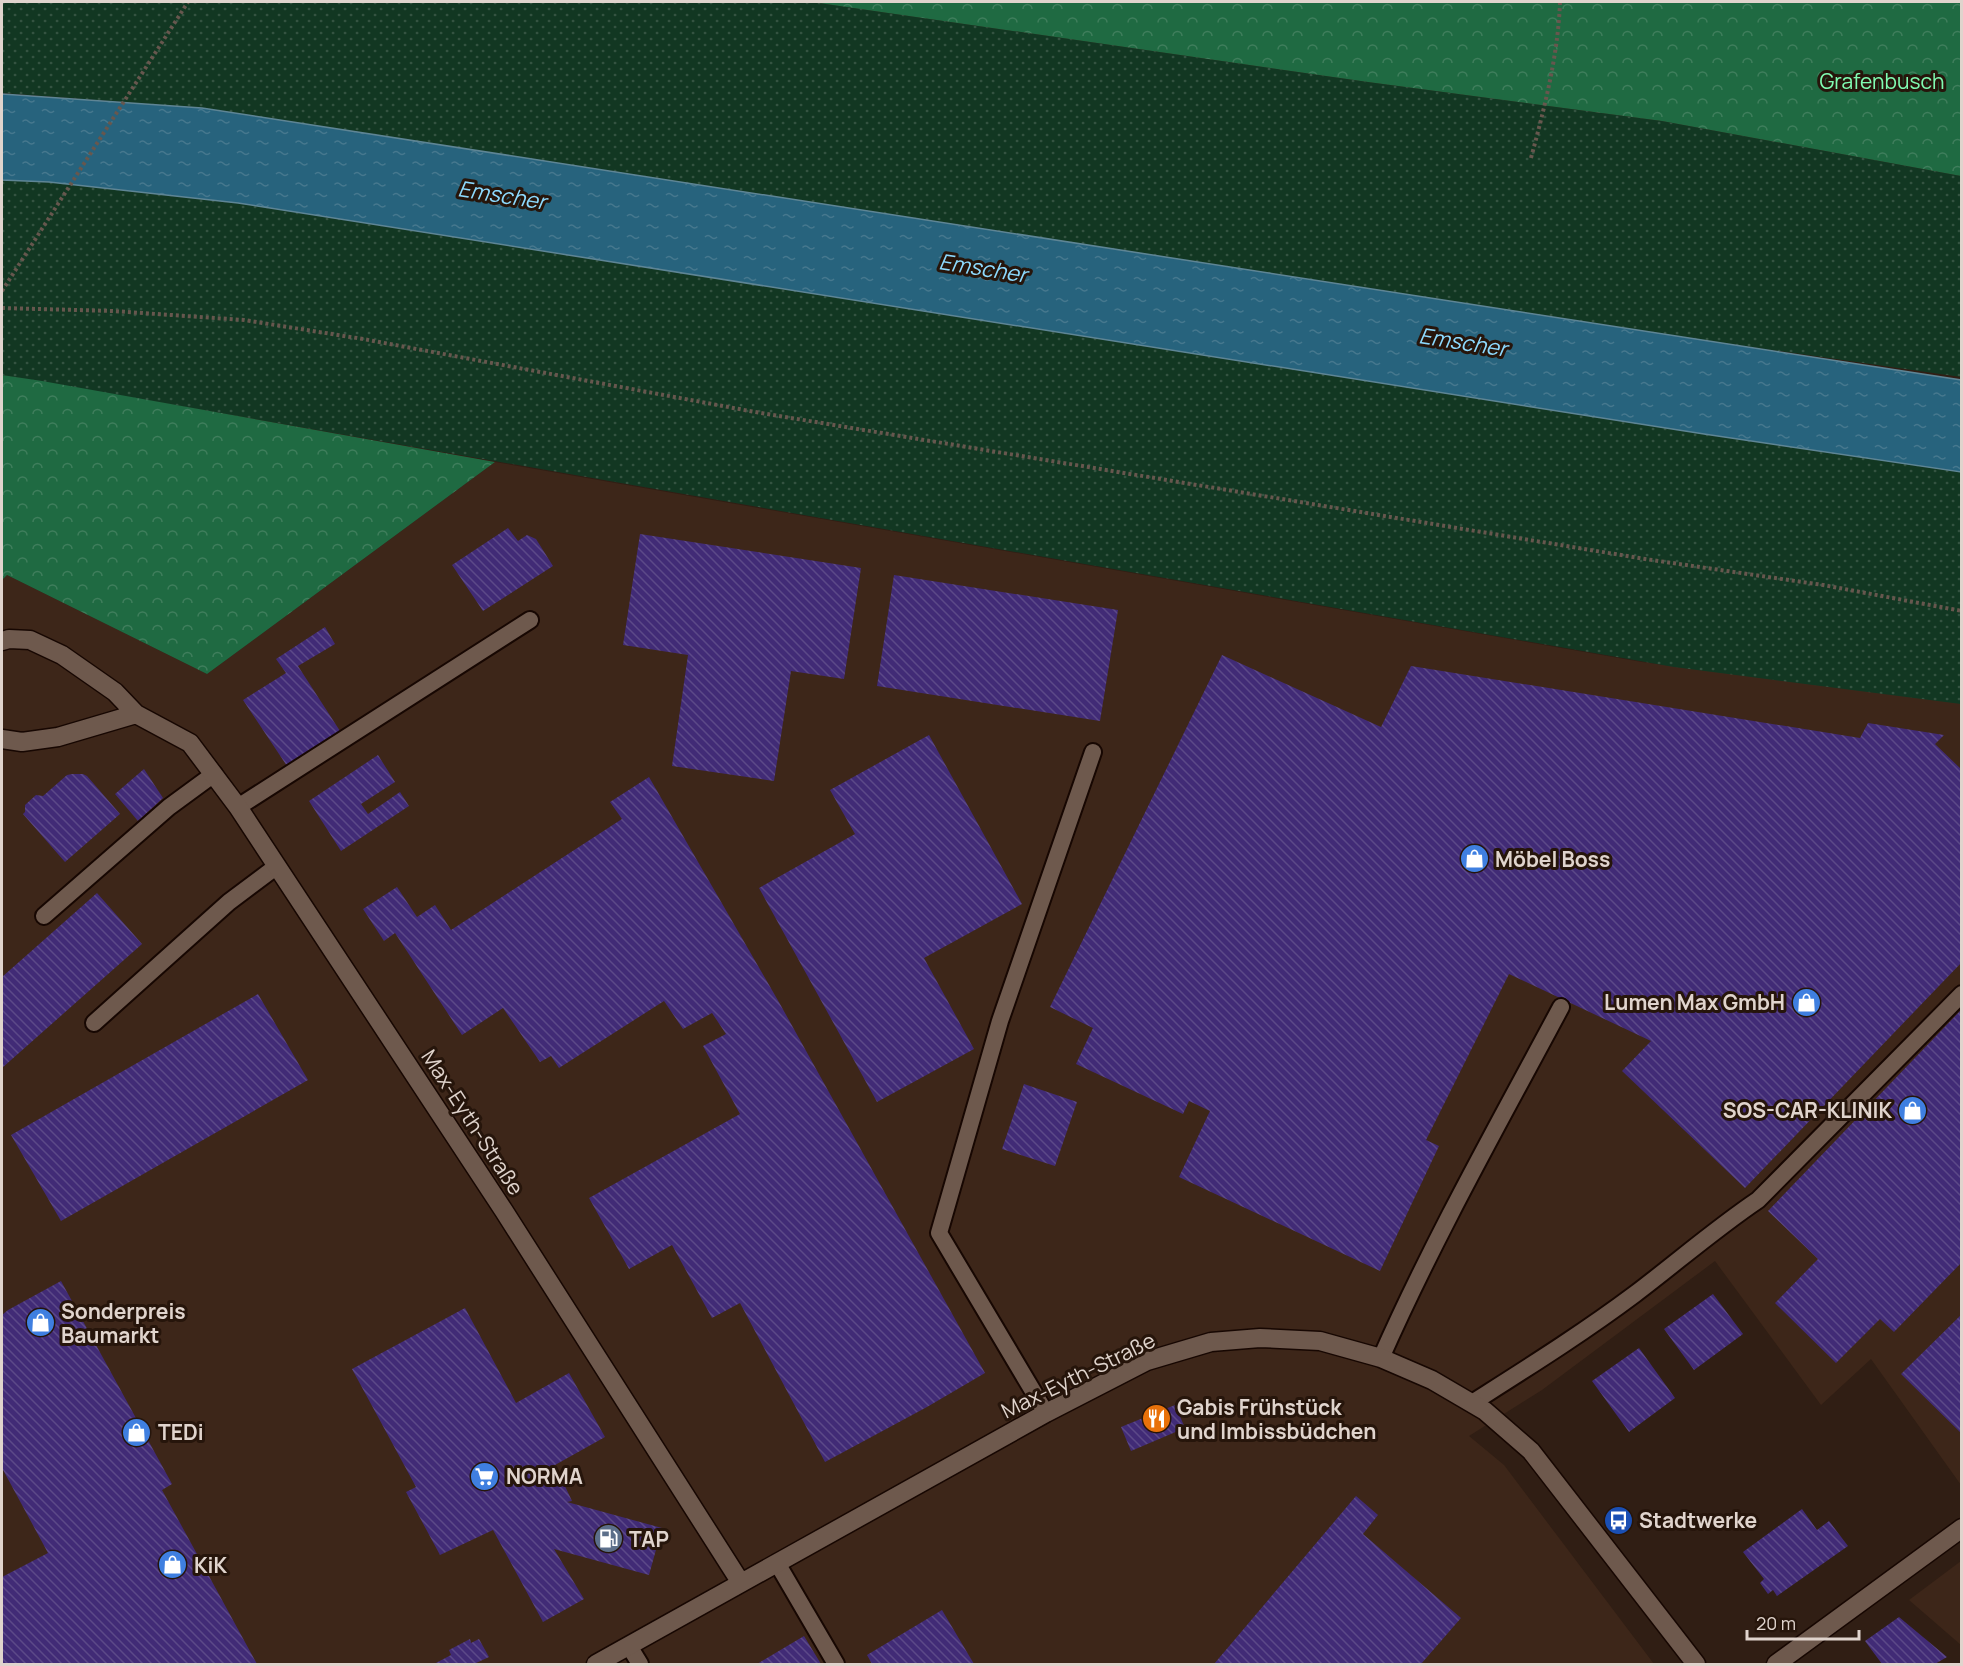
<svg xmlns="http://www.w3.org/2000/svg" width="1963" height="1666" font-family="Manrope,sans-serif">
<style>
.built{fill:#3d2619}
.grass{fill:url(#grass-dots)}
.forest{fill:url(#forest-crowns)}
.water{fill:url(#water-ripples);stroke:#5e8595;stroke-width:1.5}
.building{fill:url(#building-back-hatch)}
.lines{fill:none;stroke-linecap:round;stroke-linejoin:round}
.lane-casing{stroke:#170702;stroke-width:20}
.street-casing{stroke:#170702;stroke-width:21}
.path{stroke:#67574e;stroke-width:4;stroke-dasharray:3 3;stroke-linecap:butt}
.lane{stroke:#6e594d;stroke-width:16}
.street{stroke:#6e594d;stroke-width:18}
.labels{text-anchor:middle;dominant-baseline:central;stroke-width:6;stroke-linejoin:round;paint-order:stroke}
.park-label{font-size:21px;fill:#80fcb2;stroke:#26150b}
.poi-label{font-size:21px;font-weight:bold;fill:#e0d4cd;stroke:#26150b;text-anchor:start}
.street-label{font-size:21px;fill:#e0d4cd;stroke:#26150b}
.water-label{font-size:22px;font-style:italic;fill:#8ddafe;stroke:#26150b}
</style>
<defs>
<pattern id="grass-dots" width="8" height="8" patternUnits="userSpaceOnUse" patternTransform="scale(1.5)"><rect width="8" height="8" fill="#123722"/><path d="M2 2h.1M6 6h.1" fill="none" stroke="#345341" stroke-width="1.8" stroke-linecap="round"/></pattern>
<pattern id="forest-crowns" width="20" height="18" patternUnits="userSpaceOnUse" patternTransform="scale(1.5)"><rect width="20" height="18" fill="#1f6a42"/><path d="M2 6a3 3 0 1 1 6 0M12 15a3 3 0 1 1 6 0" fill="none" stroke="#3f7e5c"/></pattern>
<pattern id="water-ripples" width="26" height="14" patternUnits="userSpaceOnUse" patternTransform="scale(1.5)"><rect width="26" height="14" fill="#27637d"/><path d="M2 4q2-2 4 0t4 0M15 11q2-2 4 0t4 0" fill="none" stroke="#46788e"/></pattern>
<pattern id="building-back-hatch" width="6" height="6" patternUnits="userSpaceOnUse" patternTransform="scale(1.5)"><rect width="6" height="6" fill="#412b76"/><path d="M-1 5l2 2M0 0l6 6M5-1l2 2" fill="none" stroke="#5c4988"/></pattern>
</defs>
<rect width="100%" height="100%" fill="#301e14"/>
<!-- built -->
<path class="built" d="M495 462 1642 662 1961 703V1485L1871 1359 1821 1405 1715 1261 1542 1390 1469 1436 1504 1465 1654 1664H2V580L7 575 207 674Z
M1961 1561V1645L1909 1600Z"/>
<!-- grass -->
<path class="grass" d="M2 2H812L1368 82 1662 121 1961 176V377L1716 342 202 108 2 93Z
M2 180 49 182 238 203 1704 434 1961 472V704L1674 667 2 375Z"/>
<!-- forest -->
<path class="forest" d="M812 2H1961V176L1662 121 1368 82Z
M2 375 42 381 495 462 207 674 7 575 2 580Z"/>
<!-- water -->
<path class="water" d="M2 94 202 108 1961 380V472L1704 434 238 203 49 182 2 180Z"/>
<!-- building -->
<path class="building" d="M508 528 518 541 527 535 536 539 553 566 483 611 452 565Z
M640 534 861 568 844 679 791 671 774 781 672 766 688 655 623 645Z
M894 575 1118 610 1100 721 877 686Z
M325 627 335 644 298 666 340 731 287 766 243 700 286 673 276 659Z
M1222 655 1381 727 1411 666 1860 738 1868 723 1944 735 1935 744 1962 770V962L1745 1188 1622 1071 1651 1041 1509 974 1426 1140 1439 1146 1380 1271 1179 1177 1210 1111 1189 1101 1183 1114 1076 1064 1093 1028 1050 1007Z
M929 735 1022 904 924 958 974 1049 877 1102 759 888 855 834 830 790Z
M378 755 395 782 361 804 368 814 400 792 409 806 341 851 309 801Z
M144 769 163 798 138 821 115 794Z
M72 774H83L87 776 120 814 65 862 23 814 25 812V805L36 795 43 796 67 775Z
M649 777 780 1004 985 1373 927 1407 825 1462 740 1303 712 1318 672 1245 629 1269 589 1198 740 1114 703 1046 726 1034 712 1013 683 1029 664 1001 559 1068 551 1056 540 1062 503 1008 462 1035 395 933 384 941 363 909 397 887 417 917 435 905 451 930 622 819 610 802Z
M97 893 142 944 2 1068V977Z
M258 994 308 1080 61 1221 11 1135Z
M1962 1009V1262L1894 1332 1880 1319 1836 1363 1775 1303 1818 1259 1768 1211Z
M1024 1084 1077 1102 1055 1166 1002 1149Z
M61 1281 172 1484 162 1490 257 1664H2V1577L48 1553 2 1468V1315L8 1310Z
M1713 1294 1743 1334 1694 1370 1664 1329Z
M465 1308 516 1403 569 1373 605 1437 555 1465 572 1501 567 1502 662 1528 649 1575 554 1549 584 1599 543 1622 493 1530 440 1555 406 1492 416 1487 352 1369Z
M1962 1314V1434L1901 1374Z
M1639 1348 1675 1398 1629 1432 1592 1381Z
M1175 1405 1185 1428 1131 1451 1121 1427Z
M1356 1496 1378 1515 1363 1534 1461 1618 1421 1664H1214Z
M1802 1509 1817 1530 1829 1521 1848 1546 1777 1596 1773 1590 1768 1594 1760 1583 1764 1579 1743 1552Z
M942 1610 974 1664H872L867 1655Z
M1899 1617 1947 1657 1935 1664H1882L1865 1641Z
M804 1636 821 1664H757Z
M470 1639 471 1643 479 1639 489 1657 474 1664H434L451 1655 449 1650Z"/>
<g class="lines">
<defs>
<path id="lane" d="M238 807 530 620
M44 916 169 807 214 774
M94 1023 229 902 277 866
M1381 1358C1434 1238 1499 1123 1561 1007
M1472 1403C1527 1368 1583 1333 1635 1294 1676 1263 1715 1229 1758 1200L1962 994
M1046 1413 939 1233 1000 1021 1093 752
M777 1563 836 1664
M629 1646 640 1664"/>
<path id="street" d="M2 641 9 639 30 640 62 655 115 692 136 714 190 743 238 807 504 1211 741 1583
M2 739 22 742 58 737 136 714
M596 1664 1046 1413 1147 1361 1211 1342 1260 1338 1320 1341 1381 1358 1432 1380 1485 1411 1531 1451 1696 1664
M1776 1664 1962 1528"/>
</defs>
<!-- lane casing -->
<use href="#lane" class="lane-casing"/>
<!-- street casing -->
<use href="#street" class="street-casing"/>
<!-- path -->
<path class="path" d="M1531 158C1545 106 1558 55 1560 2
M2 291 188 2
M2 308 113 311 244 320 363 339 755 412 1645 559 1823 585 1962 611"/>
<!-- lane -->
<use href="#lane" class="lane"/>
<!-- street -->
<use href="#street" class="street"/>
</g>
<!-- icons -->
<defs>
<symbol id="shop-disc" viewBox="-11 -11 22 22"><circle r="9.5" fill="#3f7fe0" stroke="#26150b"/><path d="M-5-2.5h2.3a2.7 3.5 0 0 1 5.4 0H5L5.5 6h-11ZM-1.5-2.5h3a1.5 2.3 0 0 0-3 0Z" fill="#fff"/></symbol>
<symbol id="restaurant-disc" viewBox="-11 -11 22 22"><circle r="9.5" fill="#e8710a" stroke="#26150b"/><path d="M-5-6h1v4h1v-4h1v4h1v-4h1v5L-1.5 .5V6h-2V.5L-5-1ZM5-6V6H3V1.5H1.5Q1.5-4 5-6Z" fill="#fff"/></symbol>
<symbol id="supermarket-disc" viewBox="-11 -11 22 22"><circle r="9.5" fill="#3f7fe0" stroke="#26150b"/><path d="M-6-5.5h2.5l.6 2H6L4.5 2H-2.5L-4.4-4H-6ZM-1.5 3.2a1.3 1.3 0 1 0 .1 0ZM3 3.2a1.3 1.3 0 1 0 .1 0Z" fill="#fff"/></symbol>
<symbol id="bus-disc" viewBox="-11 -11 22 22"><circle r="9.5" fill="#1a4fb4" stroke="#26150b"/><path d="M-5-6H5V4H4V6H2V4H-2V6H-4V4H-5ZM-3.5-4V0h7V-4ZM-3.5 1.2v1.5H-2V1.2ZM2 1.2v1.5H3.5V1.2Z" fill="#fff"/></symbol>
<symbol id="fuel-disc" viewBox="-11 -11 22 22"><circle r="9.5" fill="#5c6f8a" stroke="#26150b"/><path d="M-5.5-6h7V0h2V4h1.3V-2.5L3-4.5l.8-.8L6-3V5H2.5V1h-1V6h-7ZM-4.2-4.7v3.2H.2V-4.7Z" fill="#fff"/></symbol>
</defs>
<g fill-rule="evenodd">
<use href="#shop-disc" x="1458" y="842" width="33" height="33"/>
<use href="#shop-disc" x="1790" y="986" width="33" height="33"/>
<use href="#shop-disc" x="1896" y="1094" width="33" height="33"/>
<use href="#shop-disc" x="24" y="1306" width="33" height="33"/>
<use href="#restaurant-disc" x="1140" y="1402" width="33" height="33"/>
<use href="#shop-disc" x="120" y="1416" width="33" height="33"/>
<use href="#supermarket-disc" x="468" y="1460" width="33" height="33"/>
<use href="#bus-disc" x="1602" y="1504" width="33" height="33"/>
<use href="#fuel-disc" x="592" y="1522" width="33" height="33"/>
<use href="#shop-disc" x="156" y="1548" width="33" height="33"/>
</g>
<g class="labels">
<!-- park labels -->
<g class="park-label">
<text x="1882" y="81">Grafenbusch</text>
</g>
<!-- poi labels -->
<g class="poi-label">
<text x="1495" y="859">Möbel Boss</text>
<text x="1785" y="1002" text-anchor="end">Lumen Max GmbH</text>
<text x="1892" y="1110" text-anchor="end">SOS-CAR-KLINIK</text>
<text x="61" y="1311">Sonderpreis<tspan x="61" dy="24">Baumarkt</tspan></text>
<text x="1177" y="1407">Gabis Frühstück<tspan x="1177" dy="24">und Imbissbüdchen</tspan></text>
<text x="158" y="1432">TEDi</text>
<text x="506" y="1476">NORMA</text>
<text x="1639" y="1520">Stadtwerke</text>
<text x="629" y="1539">TAP</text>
<text x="194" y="1565">KiK</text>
</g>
<!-- street labels -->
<g class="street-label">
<text transform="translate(473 1122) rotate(57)">Max-Eyth-Straße</text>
<text transform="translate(1078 1375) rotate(-26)">Max-Eyth-Straße</text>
</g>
<!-- water labels -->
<g class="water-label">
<text transform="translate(502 195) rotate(9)">Emscher</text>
<text transform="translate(983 268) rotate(9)">Emscher</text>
<text transform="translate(1463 342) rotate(9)">Emscher</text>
</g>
</g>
<!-- border -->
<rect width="1963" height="1666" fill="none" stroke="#e0d4cd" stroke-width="6"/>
<!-- scale -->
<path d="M1747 1630v9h112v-9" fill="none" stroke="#e0d4cd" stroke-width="3"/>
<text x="1756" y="1630" font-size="18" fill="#e0d4cd" stroke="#26150b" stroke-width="4.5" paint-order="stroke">20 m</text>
</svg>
